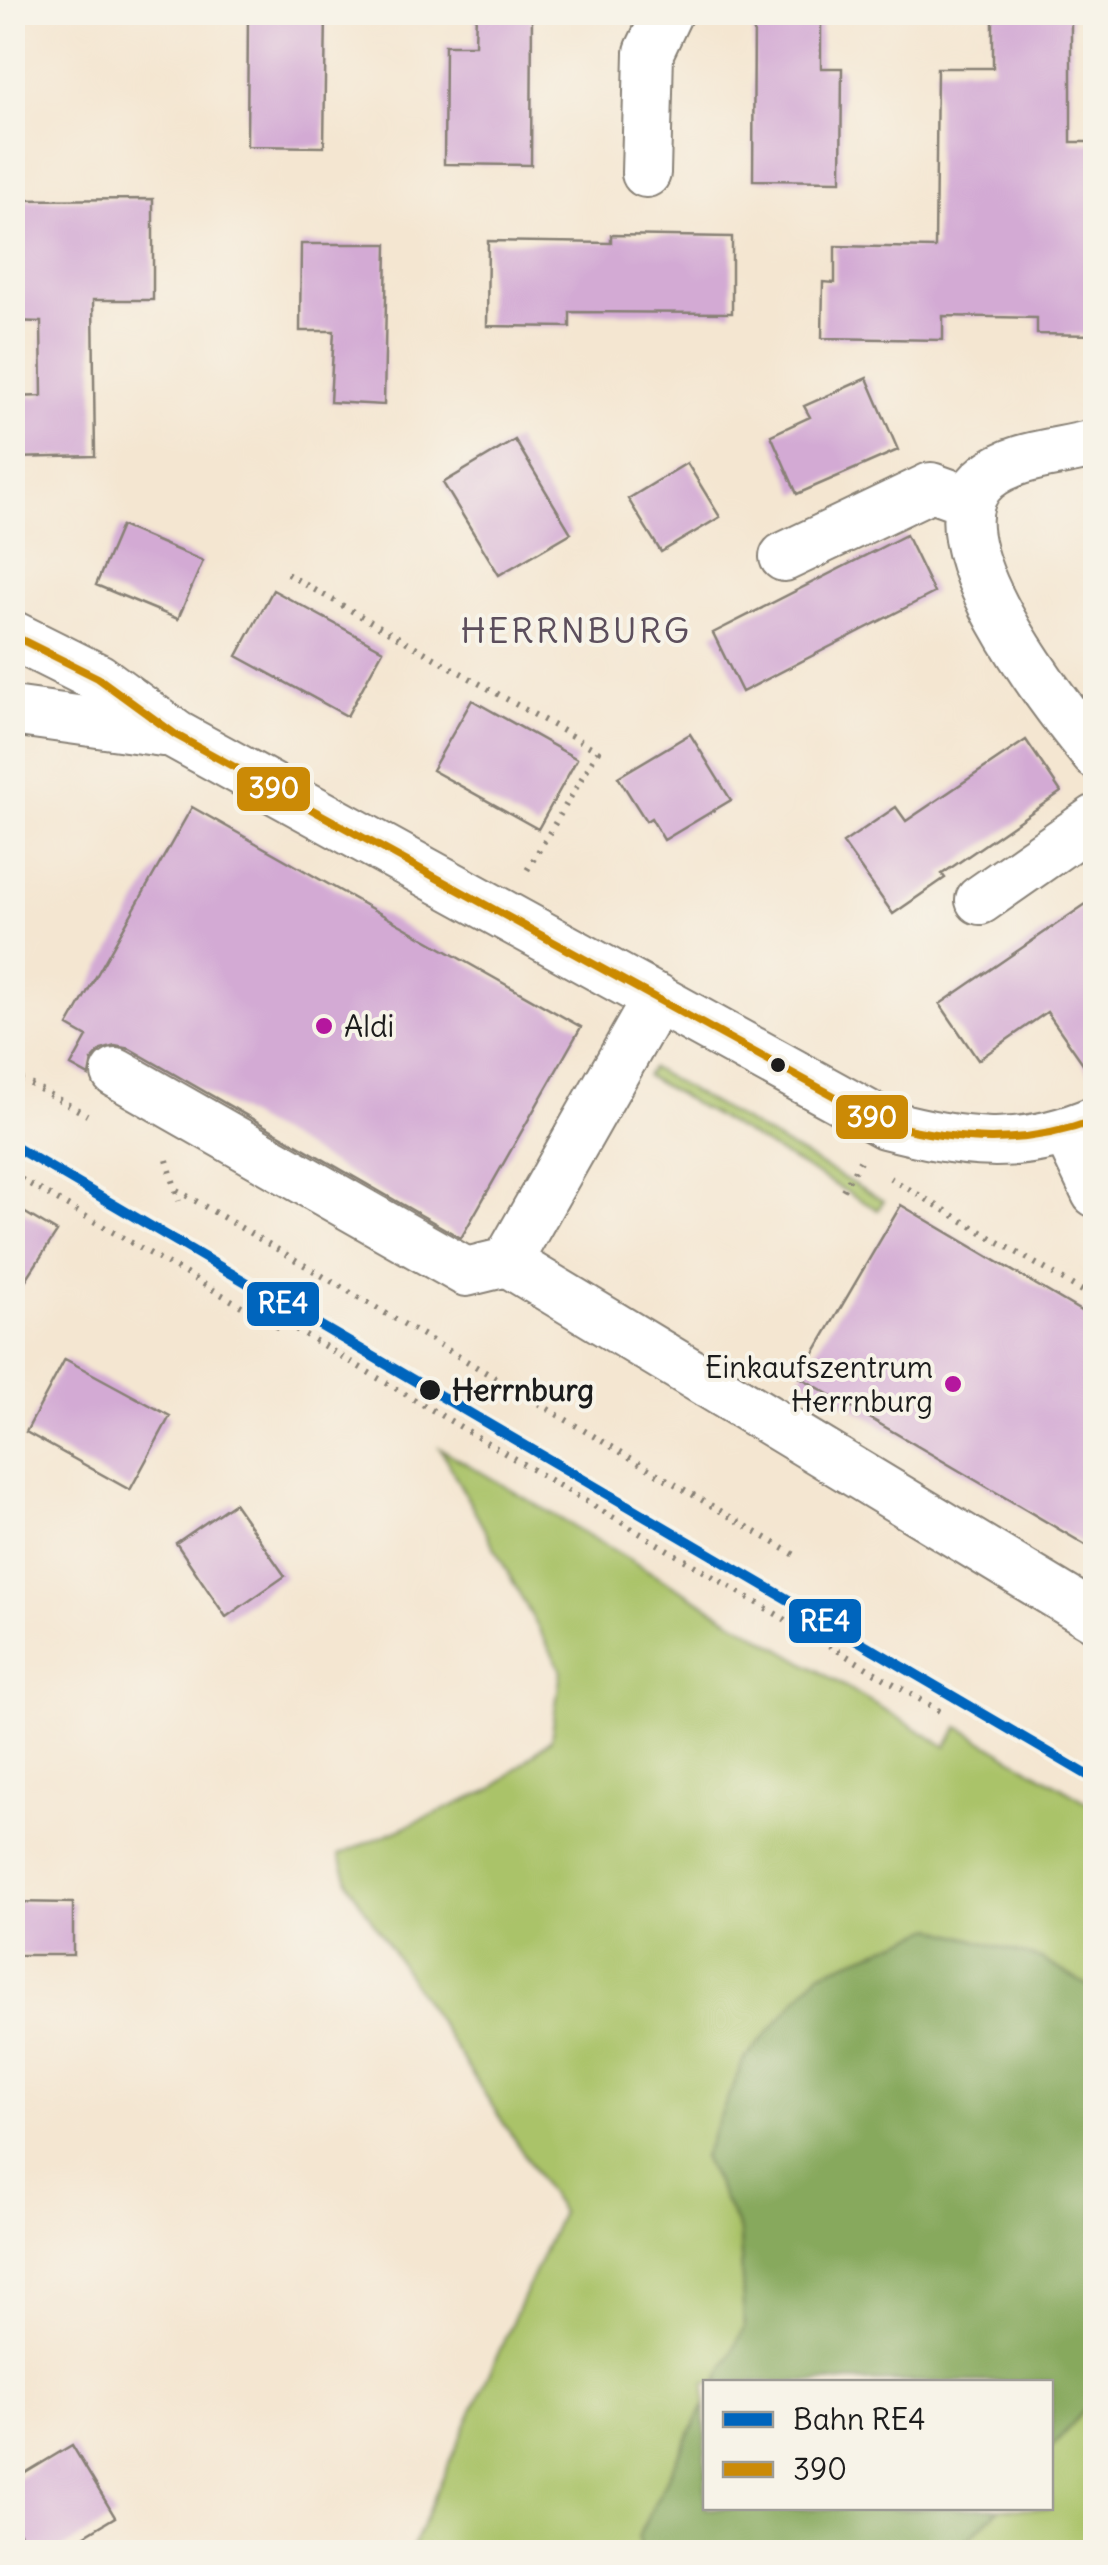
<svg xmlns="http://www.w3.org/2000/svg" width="1108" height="2565" font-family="Delius,sans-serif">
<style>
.green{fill:#aac369;stroke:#637042;stroke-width:2.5}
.forest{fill:#87a95d;stroke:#52623c;stroke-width:2.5}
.building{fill:#d3aad4}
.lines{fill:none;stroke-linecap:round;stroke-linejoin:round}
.minor-casing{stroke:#888176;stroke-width:52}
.path{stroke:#888176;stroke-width:6;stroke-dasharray:2.5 8;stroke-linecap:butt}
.minor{stroke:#fff;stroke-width:48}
.bus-1-casing{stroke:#f7f3e8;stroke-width:15}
.bus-1{stroke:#cb8a06;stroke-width:8}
.rail-1-casing{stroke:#f7f3e8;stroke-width:18}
.rail-1{stroke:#0065bd;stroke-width:10}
.poi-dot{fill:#b5179e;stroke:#f7f3e8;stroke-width:4}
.bus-dot{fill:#1c1c1c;stroke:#f7f3e8;stroke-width:4}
.labels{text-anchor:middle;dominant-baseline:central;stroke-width:8;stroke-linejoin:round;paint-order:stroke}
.poi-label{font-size:30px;fill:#1c1c1c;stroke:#f7f3e8;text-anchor:start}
.stop-label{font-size:30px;font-weight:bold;fill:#1c1c1c;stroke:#f7f3e8;text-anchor:start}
.quarter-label{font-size:35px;letter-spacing:2.5px;fill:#5c4e5c;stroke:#f7f3e8}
.line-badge{stroke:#f7f3e8;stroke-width:4}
.badge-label{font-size:28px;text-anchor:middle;font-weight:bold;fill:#fff}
</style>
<rect width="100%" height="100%" fill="#f7f3e8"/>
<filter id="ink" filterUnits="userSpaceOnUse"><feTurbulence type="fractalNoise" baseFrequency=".01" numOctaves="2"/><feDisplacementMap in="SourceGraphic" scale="20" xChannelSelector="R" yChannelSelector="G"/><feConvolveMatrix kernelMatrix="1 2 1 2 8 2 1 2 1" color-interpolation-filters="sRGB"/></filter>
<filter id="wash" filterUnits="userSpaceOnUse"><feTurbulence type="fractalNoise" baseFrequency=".0048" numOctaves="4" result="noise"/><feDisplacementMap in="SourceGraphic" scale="40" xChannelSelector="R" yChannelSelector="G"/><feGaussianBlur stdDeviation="2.25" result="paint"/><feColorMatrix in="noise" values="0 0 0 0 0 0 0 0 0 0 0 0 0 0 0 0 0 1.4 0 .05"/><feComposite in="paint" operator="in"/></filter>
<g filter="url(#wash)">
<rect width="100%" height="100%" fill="#f4e6d1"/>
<!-- green -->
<path class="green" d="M651 1068 883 1201 878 1210 646 1076Z
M440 1448 946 1746 959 1727 1095 1807V1990L1041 1959 703 2157 740 2232 744 2328 717 2382H706L705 2404 638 2536 643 2552H410L561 2212 350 1886 339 1855 493 1789 551 1739 561 1670Z
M1095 2398V2552H955L1000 2508H1050L1051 2448Z"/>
<!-- forest -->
<path class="forest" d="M934 1928 1041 1959 1095 1990V2398L1051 2448 1050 2382H717L744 2328 740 2232 703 2157 743 2062 819 1973Z
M705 2404 706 2508H1000L955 2552H643L638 2537Z"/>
<g id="blocks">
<!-- building -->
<path class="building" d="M248 12H326L324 147 247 146Z
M476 12H532L531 165 444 164 445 45H475Z
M754 12H821V68H842L841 181 753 180Z
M993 12H1071V142H1096V335L1037 334V318L943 316V340L822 338 823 282 835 283V246L935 248 937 68H993Z
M153 199V300H93L95 456 12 458V397L42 396 41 322 12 321V200Z
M611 235 732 237V313L570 312V327L487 326 488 241 611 243Z
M301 244H387L384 405 330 402 334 331H300Z
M867 378 898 450 797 494 771 435 810 417 804 406Z
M515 440 571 533 499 575 443 483Z
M687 463 720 517 661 552 628 499Z
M121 526 203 561 178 619 96 585Z
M906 535 934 593 742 692 713 633Z
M273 590 383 650 347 716 237 656Z
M472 700 577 759 538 829 432 770Z
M690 734 731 800 664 840 651 818 646 821 618 777Z
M1026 740 1061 792 942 874 945 878 893 914 843 843 896 807 906 821Z
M192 807 581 1027 461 1238 130 1049 115 1046 101 1050 92 1060 89 1076 71 1066 87 1037 68 1026Z
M1096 897V1082L1047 1012 978 1060 940 1004Z
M12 1205 57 1232 12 1301Z
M901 1205 1096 1320V1551L800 1377Z
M65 1359 170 1416 130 1490 26 1432Z
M234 1503 285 1576 226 1617 176 1543Z
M12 1902 73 1903V1955H12Z
M72 2445 115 2517 57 2552H32L12 2520V2481Z"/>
</g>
</g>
<g filter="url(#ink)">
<use href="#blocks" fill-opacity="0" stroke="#888176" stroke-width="2.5"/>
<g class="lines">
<defs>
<path id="minor" d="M646 173 649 52 668 12
M1096 443C1060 454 1017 453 987 477 917 532 1056 706 1096 755
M784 557 931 487 970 501
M12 635 98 678 176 735 885 1124C963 1144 1019 1153 1096 1120
M12 711 163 732
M980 900 1096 819
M116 1073 466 1272 507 1262 1096 1618
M1067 1132 1096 1193
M507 1262 657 998"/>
</defs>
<!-- minor casing -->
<use href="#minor" class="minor-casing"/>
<!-- path -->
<path class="path" d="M287 574 598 751 526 872
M12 1074 87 1115
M167 1160 179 1201
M12 1174 278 1327 287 1324
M890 1178 1096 1299
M177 1190 800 1558
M843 1190 860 1161
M287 1324 943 1713"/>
<!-- minor -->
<use href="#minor" class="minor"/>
<defs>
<path id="bus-1" d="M12 635 98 678 176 735 885 1124C959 1142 1023 1147 1096 1120"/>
</defs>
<!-- bus-1 casing -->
<use href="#bus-1" class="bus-1-casing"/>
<!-- bus-1 -->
<use href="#bus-1" class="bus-1"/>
<defs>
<path id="rail-1" d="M12 1145 1096 1780"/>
</defs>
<!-- rail-1 casing -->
<use href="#rail-1" class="rail-1-casing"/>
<!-- rail-1 -->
<use href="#rail-1" class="rail-1"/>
</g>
</g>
<!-- markers -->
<g class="poi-dot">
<circle cx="324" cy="1026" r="10"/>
<circle cx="953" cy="1384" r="10"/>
</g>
<g class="bus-dot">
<circle cx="778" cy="1065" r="9"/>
<circle cx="430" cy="1390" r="12"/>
</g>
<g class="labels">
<!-- poi labels -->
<g class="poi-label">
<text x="344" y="1026">Aldi</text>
<text x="933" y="1367" text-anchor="end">Einkaufszentrum<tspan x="933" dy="34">Herrnburg</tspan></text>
</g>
<!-- stop labels -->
<g class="stop-label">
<text x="452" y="1390">Herrnburg</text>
</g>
<!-- quarter labels -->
<g class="quarter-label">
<text x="576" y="630">HERRNBURG</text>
</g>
</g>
<g class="line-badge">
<rect x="235" y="765" width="77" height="48" rx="10" fill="#cb8a06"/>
<rect x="834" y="1093" width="76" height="48" rx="10" fill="#cb8a06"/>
<rect x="245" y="1280" width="76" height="48" rx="10" fill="#0065bd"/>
<rect x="787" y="1597" width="76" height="48" rx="10" fill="#0065bd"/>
</g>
<g class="badge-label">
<text x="274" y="798">390</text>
<text x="872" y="1127">390</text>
<text x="283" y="1313">RE4</text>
<text x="825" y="1631">RE4</text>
</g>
<!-- margin -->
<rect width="1108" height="2565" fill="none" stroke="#f7f3e8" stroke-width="50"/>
<!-- legend -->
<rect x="703" y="2380" width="350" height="130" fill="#f7f3e8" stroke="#9f9d96" stroke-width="2.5"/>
<rect x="723" y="2412" width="50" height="15" fill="#0065bd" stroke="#9f9d96" stroke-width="2.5"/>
<text x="793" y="2430" font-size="30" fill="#1c1c1c">Bahn RE4</text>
<rect x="723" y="2462" width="50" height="15" fill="#cb8a06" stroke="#9f9d96" stroke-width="2.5"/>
<text x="793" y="2480" font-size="30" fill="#1c1c1c">390</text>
</svg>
